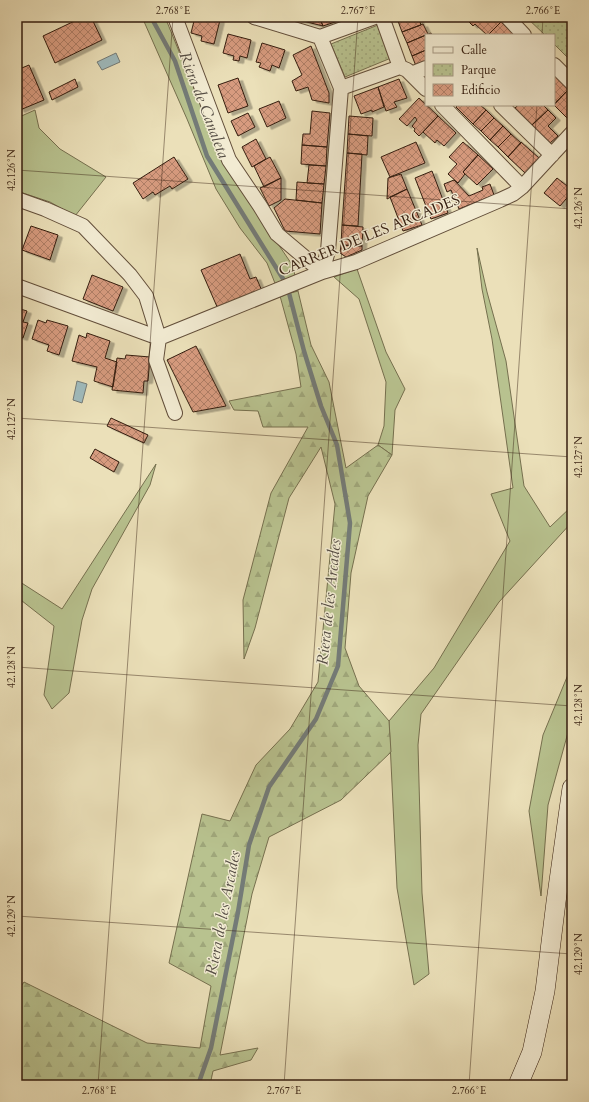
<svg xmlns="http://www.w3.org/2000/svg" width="589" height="1102" font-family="Cardo,serif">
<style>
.green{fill:#b8c28f;stroke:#76704f}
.forest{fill:url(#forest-firs);stroke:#76704f}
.park{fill:url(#park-dots);stroke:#76704f}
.water{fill:#9fbabc;stroke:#747b77}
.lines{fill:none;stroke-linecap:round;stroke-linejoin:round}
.stream{stroke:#747b77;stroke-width:4.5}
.building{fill:url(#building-cross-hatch);stroke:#341d0f;filter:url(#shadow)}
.minor-casing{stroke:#624e3a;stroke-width:16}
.secondary-casing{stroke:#341d0f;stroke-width:20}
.minor{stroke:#f2ebd2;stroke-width:14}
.secondary{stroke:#f2ebd2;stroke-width:19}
.ticks{fill:none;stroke:#341d0f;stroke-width:1;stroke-opacity:0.45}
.labels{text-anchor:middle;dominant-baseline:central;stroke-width:3;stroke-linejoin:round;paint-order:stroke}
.street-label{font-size:15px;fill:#341d0f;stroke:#f2ebd2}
.water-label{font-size:16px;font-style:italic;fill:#544c43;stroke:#f2ebd2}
.neatline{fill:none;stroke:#341d0f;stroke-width:1.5}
.ticks-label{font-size:10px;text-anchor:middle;fill:#341d0f}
</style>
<defs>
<pattern id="forest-firs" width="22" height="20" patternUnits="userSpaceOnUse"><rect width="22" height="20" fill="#b8c28f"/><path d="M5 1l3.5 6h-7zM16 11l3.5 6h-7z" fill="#9fa67a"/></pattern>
<pattern id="park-dots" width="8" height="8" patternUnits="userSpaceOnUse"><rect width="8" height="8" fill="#b8c28f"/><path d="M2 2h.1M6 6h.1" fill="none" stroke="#9fa67a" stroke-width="1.8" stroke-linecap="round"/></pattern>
<pattern id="building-cross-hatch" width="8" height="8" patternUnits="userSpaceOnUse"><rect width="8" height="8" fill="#d79b7f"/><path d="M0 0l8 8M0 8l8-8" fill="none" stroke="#af7e66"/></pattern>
<filter id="shadow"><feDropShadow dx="4.5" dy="2.5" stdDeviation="0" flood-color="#0004"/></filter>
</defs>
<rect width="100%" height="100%" fill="#ebe0b9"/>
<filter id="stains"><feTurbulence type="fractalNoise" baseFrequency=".005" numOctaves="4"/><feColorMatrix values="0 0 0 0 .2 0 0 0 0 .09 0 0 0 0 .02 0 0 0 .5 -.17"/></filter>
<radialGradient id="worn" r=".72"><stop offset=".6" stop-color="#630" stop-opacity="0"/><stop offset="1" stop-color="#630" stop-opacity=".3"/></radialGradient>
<!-- green -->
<path class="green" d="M142 17H165L209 125 259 216 293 266 298 291 280 296 267 263 240 228 216 189 187 119Z
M35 110 39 128 60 149 106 177 75 216 50 202 17 191V118Z
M477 248 487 292 506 361 524 486 550 527 572 506V522L499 602 421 714 418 745 422 893 429 974 414 985 397 888 389 721 434 668 510 541 491 494 513 488 492 339 482 289Z
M357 269 386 352 405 389 395 410 392 455 378 445 384 426 386 382 359 299 334 277Z
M156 464 150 485 92 589 82 620 69 693 52 709 44 695 54 626 17 597V580L62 609Z
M572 665V718L548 805 541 896 529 811 543 735Z"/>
<!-- forest -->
<path class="forest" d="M298 291 311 345 329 382 346 468 378 445 392 455 368 496 351 573 345 648 359 686 389 721 391 752 341 800 269 837 252 894 220 1055 258 1048 251 1060 213 1071 210 1085H17V992L24 982 147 1043 200 1048 211 986 169 963 202 814 230 821 256 765 290 729 318 682 335 504 321 447 289 498 255 628 244 659 243 600 271 493 308 427H263L258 411 234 410 229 401 301 387 296 354 280 296Z"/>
<!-- park -->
<path class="park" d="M526 17H572V62L554 44V35H545Z
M378 25 391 58 345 77 331 44Z"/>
<!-- water -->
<path class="water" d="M116 53 120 62 102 70 97 62Z
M77 381 87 384 82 403 73 400Z"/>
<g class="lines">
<!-- stream -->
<path class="stream" d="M151 17 175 61 207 156 285 282
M198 1085 211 1048 238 912 249 845 269 787 316 719 338 666 350 523 337 445 321 406 304 351 289 293"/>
</g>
<!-- building -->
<path class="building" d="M83 17H91L102 40 55 63 43 36Z
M195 17H209L220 20 214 44 201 41 202 36 191 33Z
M287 17H319L323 26Z
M319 17H350L323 26Z
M408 17H418L421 25 402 32 398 21Z
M470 17H495L501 22 488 35H487L475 24 473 26 467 20Z
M501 22 514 35H488Z
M423 24 428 34 407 43 402 32Z
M431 33 432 35H426V50L412 56 407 43Z
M228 34 251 40 247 58 240 56 239 61 233 60 234 56 223 53Z
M262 43 285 50 279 68 272 65 270 71 259 67 261 63 256 62Z
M311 46 329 93V103L312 100 308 87 296 91 292 81 302 75 293 55Z
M426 50V62L416 66 412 56Z
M29 65 44 100 20 110 17 103V70Z
M554 74 569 89 554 104Z
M238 78 248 106 228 113 218 85Z
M75 79 78 87 52 100 49 92Z
M399 79 407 98 394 102 397 107 386 111 378 87Z
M378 87 384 107 372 112V110L361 114 354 96Z
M569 89 572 91V119L570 121 554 105Z
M419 98 438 116 419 136 414 131 415 129 412 126 417 120 415 117 407 126 399 119Z
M279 101 286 118 267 127 259 109Z
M458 105H480L486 110 473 124 456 107Z
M518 105H543L548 110 532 125 515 108Z
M486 110 494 118 481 131 473 124Z
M548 110 556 118 548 126 558 136 550 143 532 125Z
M312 111 330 113 327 147 302 145 303 134H310Z
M248 113 255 127 238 136 231 121Z
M349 116 373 118 372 136 348 134Z
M438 116 456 133 444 146 437 140 435 143 423 132Z
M494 118 503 126 490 140 481 131Z
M503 126 511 134 498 147 490 140Z
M348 134 368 136 367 155 347 153Z
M511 134 521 143 508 157 498 147Z
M256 139 266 159 252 167 242 147Z
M416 142 425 163 390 177 381 157Z
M463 142 478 155 463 172 465 174 458 183 448 174 457 164 449 157Z
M521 142 539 158 525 173 508 157Z
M302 145 327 147 326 166 301 164Z
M347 153 362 154 358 226 342 225Z
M478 155 493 169 477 185 463 172Z
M174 157 188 179 172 189 170 186 155 195 153 192 143 199 133 183Z
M270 157 281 178 264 187 254 166Z
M309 165 326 166 324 184 307 183Z
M432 171 448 213 431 219 415 178Z
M401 174 407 189 387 199 388 178Z
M281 178V200L269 206 260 188Z
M557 178 572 190V192L560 206 544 193Z
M454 180 469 196 483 190 482 187 490 184 494 195 459 209 451 190 447 192 444 184Z
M297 182 324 184 322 203 296 200Z
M407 189 422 225 403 231 390 197Z
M285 199 322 203 320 234 285 231 274 208Z
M342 225 363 227 362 246 341 245Z
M31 226 58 235 50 260 22 250Z
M341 245 362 246V250L346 257 340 253Z
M240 254 250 279 256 277 262 291 218 309 201 270Z
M92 275 123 287 113 311 83 299Z
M17 308 27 311 23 322 28 323 23 338 17 336 18 328 17 327Z
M38 320 46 323 47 320 68 326 59 355 47 351 49 345 32 339Z
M87 333 110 341 105 358 117 362 113 387 94 381 97 367 72 361 79 335 86 338Z
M196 346 226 406 193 412 167 360Z
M126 355 150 357 148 381H144L143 393 112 390 117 358 125 359Z
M111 418 148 435 144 443 107 426Z
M95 449 119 462 114 472 90 458Z"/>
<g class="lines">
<defs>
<path id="minor" d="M175 17 229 160 260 206 277 234 322 272
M254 17 320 37
M375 17 320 37 341 88 400 67 382 17
M507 17 524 35
M554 65 572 83
M400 67 407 70 426 89
M411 74 426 68
M442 105 522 187
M501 105 552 155
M17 199 45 209 83 226 130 275 146 296 159 338 156 360 175 413
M322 272 328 251 341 88
M17 286 159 338
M159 338 322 272 356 262 500 200 513 194 522 187 572 133"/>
<path id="secondary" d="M518 1085 532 1052 545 991 556 902 572 788"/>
</defs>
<!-- minor casing -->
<use href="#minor" class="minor-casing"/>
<!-- secondary casing -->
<use href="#secondary" class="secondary-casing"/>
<!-- minor -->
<use href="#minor" class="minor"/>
<!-- secondary -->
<use href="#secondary" class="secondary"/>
</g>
<!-- ticks -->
<path class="ticks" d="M542 35 543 17M17 170 572 209M17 418 572 457M17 667 572 706M17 916 572 954M98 1085 173 17M284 1085 358 17M469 1085 537 105"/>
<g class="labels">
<!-- street labels -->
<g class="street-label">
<text transform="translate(369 235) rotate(-22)">CARRER DE LES ARCADES</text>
</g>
<!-- water labels -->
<g class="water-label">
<text transform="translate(204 105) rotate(69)">Riera de Canaleta</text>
<text transform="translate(329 602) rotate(-84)">Riera de les Arcades</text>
<text transform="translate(223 913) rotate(-79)">Riera de les Arcades</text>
</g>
</g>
<!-- margin -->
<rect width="589" height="1102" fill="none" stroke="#ebe0b9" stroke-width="44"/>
<!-- legend -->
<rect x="425" y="34" width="130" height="72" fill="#f2ebd2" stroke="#a69984"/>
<rect x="433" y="47" width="20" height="6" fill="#f2ebd2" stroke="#a69984"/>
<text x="461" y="54" font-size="12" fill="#341d0f">Calle</text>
<rect x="433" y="64" width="20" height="12" fill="url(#park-dots)" stroke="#a69984"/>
<text x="461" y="74" font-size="12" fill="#341d0f">Parque</text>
<rect x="433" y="84" width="20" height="12" fill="url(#building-cross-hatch)" stroke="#a69984"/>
<text x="461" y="94" font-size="12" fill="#341d0f">Edificio</text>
<rect x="22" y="22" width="545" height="1058" class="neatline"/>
<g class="ticks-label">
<text x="173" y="14">2.768°E</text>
<text x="358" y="14">2.767°E</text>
<text x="543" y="14">2.766°E</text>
<text transform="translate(11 170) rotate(-90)" y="4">42.126°N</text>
<text transform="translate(578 208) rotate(-90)" y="4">42.126°N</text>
<text transform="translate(11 419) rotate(-90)" y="4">42.127°N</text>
<text transform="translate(578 457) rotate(-90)" y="4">42.127°N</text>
<text transform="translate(11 667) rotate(-90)" y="4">42.128°N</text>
<text transform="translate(578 705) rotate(-90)" y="4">42.128°N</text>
<text transform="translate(11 916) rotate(-90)" y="4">42.129°N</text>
<text transform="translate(578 954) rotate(-90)" y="4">42.129°N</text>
<text x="99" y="1094">2.768°E</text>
<text x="284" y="1094">2.767°E</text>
<text x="469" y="1094">2.766°E</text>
</g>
<rect width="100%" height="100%" filter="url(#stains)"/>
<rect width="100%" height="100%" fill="url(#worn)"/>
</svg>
